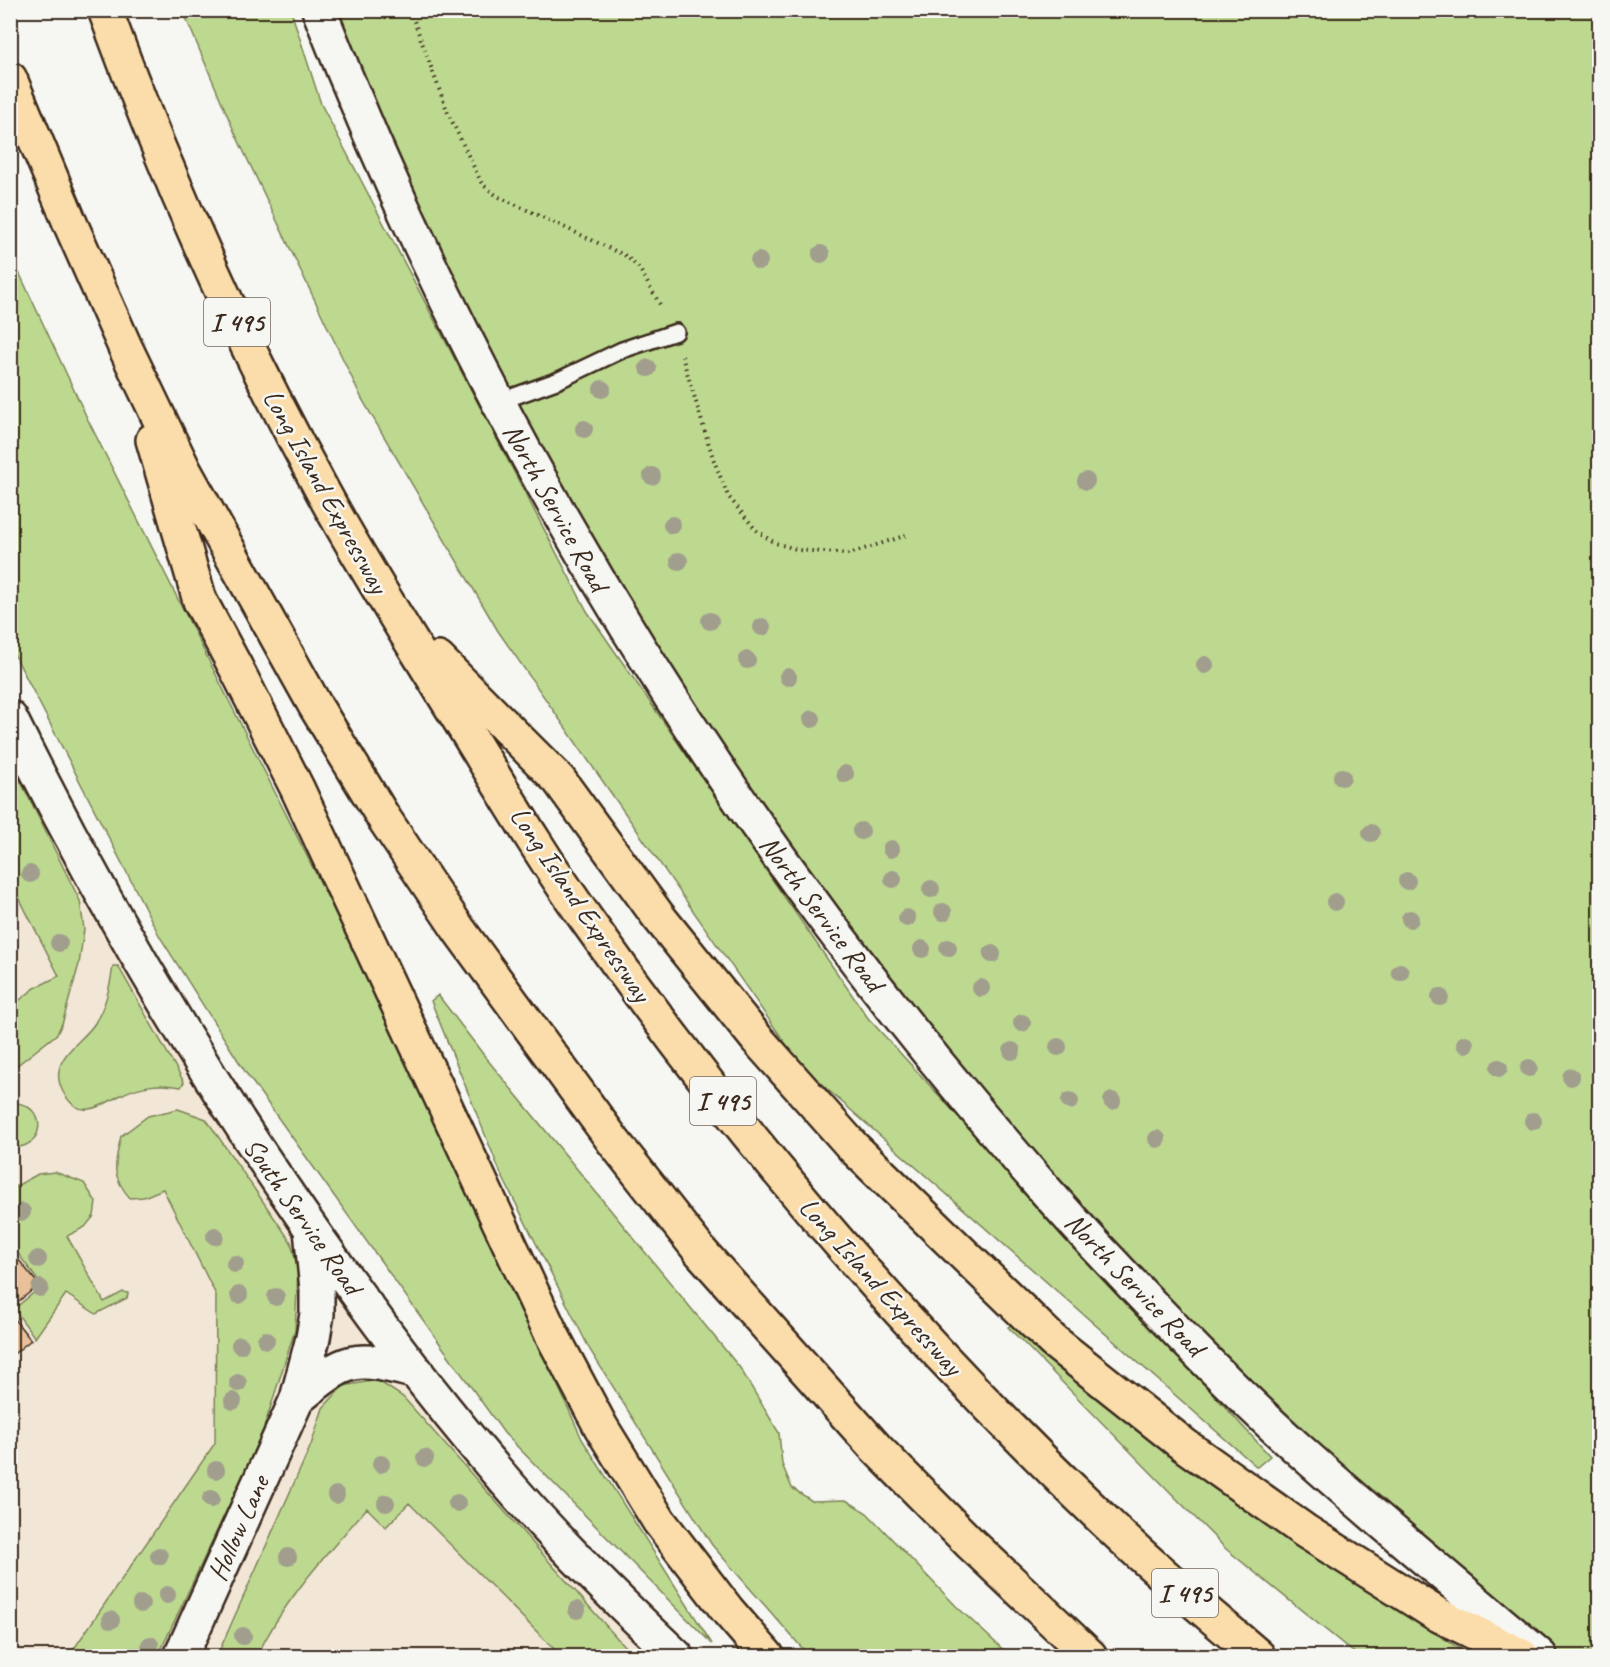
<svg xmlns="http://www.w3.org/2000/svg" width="1610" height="1667" font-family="Caveat,sans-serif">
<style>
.built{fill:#f2e6d7}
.green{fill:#bdd990;stroke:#7c8257;stroke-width:1.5}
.building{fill:#e9c099;stroke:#3b2a1e;stroke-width:1.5}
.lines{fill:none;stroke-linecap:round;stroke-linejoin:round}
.lane-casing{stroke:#3b2a1e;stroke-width:20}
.secondary-casing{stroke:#3b2a1e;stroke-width:38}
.highway-casing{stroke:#3b2a1e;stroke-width:38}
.path{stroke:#3b2a1e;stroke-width:4;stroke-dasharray:1.5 4.5;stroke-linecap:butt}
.lane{stroke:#f6f6f2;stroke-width:15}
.secondary{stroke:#f6f6f2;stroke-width:33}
.highway{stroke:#fbddab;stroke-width:33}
.tree{fill:#a19e8d}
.labels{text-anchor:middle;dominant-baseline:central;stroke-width:5;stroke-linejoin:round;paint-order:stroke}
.shield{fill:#f6f6f2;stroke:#73675e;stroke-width:1.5}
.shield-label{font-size:27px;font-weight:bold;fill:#3b2a1e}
.street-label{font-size:28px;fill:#3b2a1e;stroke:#f6f6f2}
</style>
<rect width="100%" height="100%" fill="#f6f6f2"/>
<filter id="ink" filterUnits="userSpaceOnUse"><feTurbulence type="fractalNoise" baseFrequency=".0167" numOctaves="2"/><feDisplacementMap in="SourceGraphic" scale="12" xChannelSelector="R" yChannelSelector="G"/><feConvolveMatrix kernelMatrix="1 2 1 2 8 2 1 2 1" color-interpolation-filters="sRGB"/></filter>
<g filter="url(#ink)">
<!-- built -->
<path class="built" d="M10 742 69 854 184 1066 380 1353 661 1656H11Z"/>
<!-- green -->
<path class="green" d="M183 11H291L321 104 587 611 868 1018 1270 1456 1257 1467 802 1067 498 631 362 399 234 131Z
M319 11H1599V1656H1540L1505 1626 1018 1159 618 615Z
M10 253 88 420 424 1089 582 1439 712 1644 504 1433 246 1073 160 937 11 648Z
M11 762 80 901 84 929 79 964 63 1021 57 1034 11 1070V1007L35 988 59 976 11 882Z
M113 966H118L184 1082 181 1087C158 1083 140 1085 119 1096 109 1101 100 1108 89 1109 71 1112 56 1087 59 1071 62 1051 85 1039 95 1023 106 1005 110 987 113 966Z
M438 995 486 1058 740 1368 779 1433 782 1464 792 1488 812 1501 846 1500 867 1513 956 1606 1010 1656H809L712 1545 590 1350 501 1174 431 1001Z
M18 1103C50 1110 43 1151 10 1147L11 1104Z
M178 1109 206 1119 291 1242 298 1270 295 1330 261 1437 158 1656H69L215 1443 216 1295 163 1189 144 1197 130 1198C110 1175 115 1163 121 1136L148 1116Z
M55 1172 84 1183 96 1202 94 1216 85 1227 67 1236 104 1302 123 1292 128 1293 127 1298 96 1314 66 1294 35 1338 14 1309 42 1286 11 1244V1189L38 1174Z
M1016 1321 1375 1594 1471 1656H1358L1226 1549 1008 1327Z
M377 1380 403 1397 633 1656H561L409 1503 386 1527 367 1508C327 1554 283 1601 257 1656H217L311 1445 323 1408 343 1386Z"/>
<!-- building -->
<path class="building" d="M10 1249 39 1285 10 1308Z
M10 1314 31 1340 10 1357Z"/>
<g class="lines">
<defs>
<path id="lane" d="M498 402 559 380 622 350 676 332"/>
<path id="secondary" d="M319 10C476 410 696 777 973 1106 1018 1159 1063 1212 1111 1262 1170 1325 1231 1388 1295 1446 1375 1518 1458 1587 1540 1656
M10 718C90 880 180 1036 281 1185 355 1294 434 1401 521 1499 570 1554 623 1606 676 1656
M297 1399C348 1357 352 1355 417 1372
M181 1656 297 1399 313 1338 317 1314V1289L311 1230"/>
<path id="highway" d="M105 10C166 176 239 339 324 494 361 562 403 628 444 695 491 770 535 847 586 919 740 1138 918 1344 1112 1528 1159 1573 1209 1614 1258 1656
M10 79 70 223 125 347 184 470 316 707 385 820 459 930 614 1142 700 1251 876 1448 970 1543 1090 1656
M153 440 200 601 236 668 297 788 551 1333 601 1427 659 1521 728 1611 767 1656
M438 659 559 780 658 916 757 1039 853 1147 1053 1341 1184 1445 1305 1531 1435 1613 1522 1656"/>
</defs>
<!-- lane casing -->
<use href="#lane" class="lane-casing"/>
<!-- secondary casing -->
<use href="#secondary" class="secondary-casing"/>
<!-- highway casing -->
<use href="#highway" class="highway-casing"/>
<!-- path -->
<path class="path" d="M410 10 448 113 482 184 497 196 626 256 639 268 662 308
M682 356 713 458 728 496 756 530 775 543 799 550 849 554 910 534"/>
<!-- lane -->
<use href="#lane" class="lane"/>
<!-- secondary -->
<use href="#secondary" class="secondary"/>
<!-- highway -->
<use href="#highway" class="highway"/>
</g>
<!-- trees -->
<g class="tree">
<circle cx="821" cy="254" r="9"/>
<circle cx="759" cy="261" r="9"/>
<circle cx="648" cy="368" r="9"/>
<circle cx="602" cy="389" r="9"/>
<circle cx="584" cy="429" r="9"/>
<circle cx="652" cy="476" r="9"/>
<circle cx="1086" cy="481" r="9"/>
<circle cx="672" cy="525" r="9"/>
<circle cx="679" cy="561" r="9"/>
<circle cx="710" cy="621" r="9"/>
<circle cx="762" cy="627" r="9"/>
<circle cx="747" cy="660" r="9"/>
<circle cx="1205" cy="665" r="9"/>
<circle cx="788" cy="677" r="9"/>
<circle cx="812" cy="719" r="9"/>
<circle cx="845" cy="774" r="9"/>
<circle cx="1342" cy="777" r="9"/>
<circle cx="861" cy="831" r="9"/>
<circle cx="1371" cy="833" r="9"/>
<circle cx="891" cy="849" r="9"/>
<circle cx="30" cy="874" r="9"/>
<circle cx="893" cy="879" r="9"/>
<circle cx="1407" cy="881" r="9"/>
<circle cx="931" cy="889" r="9"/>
<circle cx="1335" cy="902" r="9"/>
<circle cx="943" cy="912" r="9"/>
<circle cx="907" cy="918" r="9"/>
<circle cx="1410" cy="919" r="9"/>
<circle cx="59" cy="943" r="9"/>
<circle cx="948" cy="948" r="9"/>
<circle cx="922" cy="949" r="9"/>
<circle cx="992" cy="954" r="9"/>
<circle cx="1400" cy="972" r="9"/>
<circle cx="981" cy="988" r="9"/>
<circle cx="1440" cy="997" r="9"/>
<circle cx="1022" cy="1023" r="9"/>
<circle cx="1465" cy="1044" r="9"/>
<circle cx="1058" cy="1047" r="9"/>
<circle cx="1012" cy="1051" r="9"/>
<circle cx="1499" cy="1068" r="9"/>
<circle cx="1529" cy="1068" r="9"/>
<circle cx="1571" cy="1077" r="9"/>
<circle cx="1070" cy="1101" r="9"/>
<circle cx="1112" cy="1101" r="9"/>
<circle cx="1533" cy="1121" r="9"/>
<circle cx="1157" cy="1139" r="9"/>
<circle cx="22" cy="1212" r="9"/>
<circle cx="215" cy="1236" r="9"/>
<circle cx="38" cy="1259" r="9"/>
<circle cx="235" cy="1264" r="9"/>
<circle cx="40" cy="1288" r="9"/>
<circle cx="239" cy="1295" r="9"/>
<circle cx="276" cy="1297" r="9"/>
<circle cx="266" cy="1340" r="9"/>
<circle cx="240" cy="1345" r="9"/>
<circle cx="238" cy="1383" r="9"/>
<circle cx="233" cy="1401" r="9"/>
<circle cx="425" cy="1458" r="9"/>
<circle cx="381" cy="1464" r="9"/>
<circle cx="216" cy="1470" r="9"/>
<circle cx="336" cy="1495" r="9"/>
<circle cx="211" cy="1499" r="9"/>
<circle cx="386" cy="1503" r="9"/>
<circle cx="457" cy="1503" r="9"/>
<circle cx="159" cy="1556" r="9"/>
<circle cx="288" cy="1557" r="9"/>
<circle cx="167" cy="1595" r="9"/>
<circle cx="141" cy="1604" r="9"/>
<circle cx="577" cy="1610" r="9"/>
<circle cx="111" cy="1620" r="9"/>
<circle cx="243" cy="1636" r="9"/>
<circle cx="150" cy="1645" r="9"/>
</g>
</g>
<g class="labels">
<!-- shield labels -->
<g class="shield">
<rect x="204" y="298" width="66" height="48" rx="4.5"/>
<rect x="690" y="1077" width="66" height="48" rx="4.5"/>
<rect x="1152" y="1569" width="66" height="48" rx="4.5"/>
</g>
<g class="shield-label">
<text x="237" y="322">I 495</text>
<text x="723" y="1101">I 495</text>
<text x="1185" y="1593">I 495</text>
</g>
<!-- street labels -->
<g class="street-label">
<text transform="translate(326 491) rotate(61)">Long Island Expressway</text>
<text transform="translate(556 507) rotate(61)">North Service Road</text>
<text transform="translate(581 904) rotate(56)">Long Island Expressway</text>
<text transform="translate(822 913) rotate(53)">North Service Road</text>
<text transform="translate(303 1216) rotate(55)">South Service Road</text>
<text transform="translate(1135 1284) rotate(46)">North Service Road</text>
<text transform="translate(881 1286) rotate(48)">Long Island Expressway</text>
<text transform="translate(238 1528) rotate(-66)">Hollow Lane</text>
</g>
</g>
<!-- margin -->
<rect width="1610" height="1667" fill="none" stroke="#f6f6f2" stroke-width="36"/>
<rect x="18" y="18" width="1574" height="1631" fill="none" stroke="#3b2a1e" stroke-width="2" filter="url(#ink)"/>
</svg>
